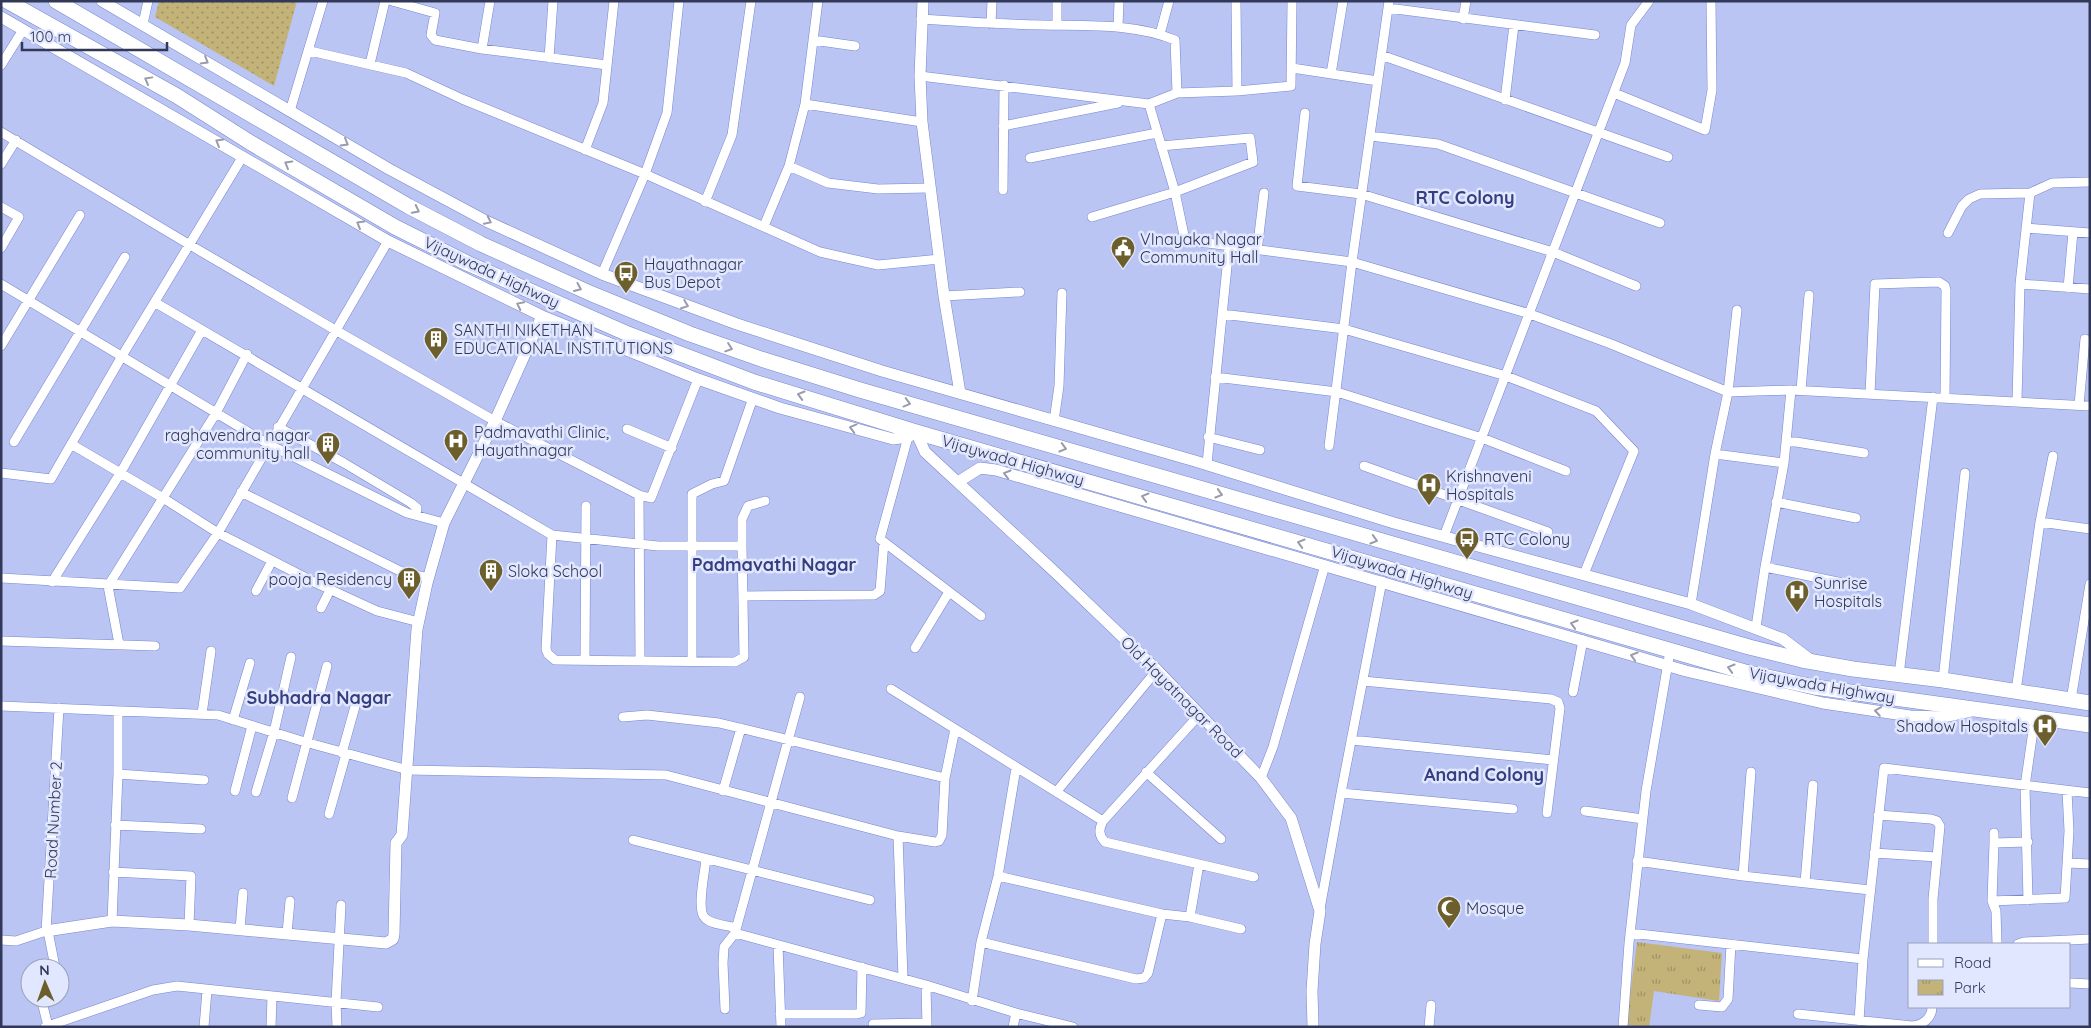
<svg xmlns="http://www.w3.org/2000/svg" width="2091" height="1028" font-family="Quicksand,sans-serif">
<style>
.grass{fill:url(#grass-dots)}
.park{fill:url(#park-tufts)}
.lines{fill:none;stroke-linecap:round;stroke-linejoin:round}
.minor-casing{stroke:#7886ce;stroke-width:10}
.tertiary-casing{stroke:#7886ce;stroke-width:12}
.trunk-casing{stroke:#7886ce;stroke-width:16}
.minor{stroke:#fff;stroke-width:9}
.tertiary{stroke:#fff;stroke-width:11}
.trunk{stroke:#fff;stroke-width:15}
.oneway{stroke:#989cab}
.labels{text-anchor:middle;dominant-baseline:central;stroke-width:5;stroke-linejoin:round;paint-order:stroke}
.poi-label{font-size:16px;fill:#323857;stroke:#e1e7fe;text-anchor:start}
.street-label{font-size:16px;fill:#323857;stroke:#e1e7fe}
.neighbourhood-label{font-size:18px;font-weight:bold;fill:#363e80;stroke:#e1e7fe}
</style>
<defs>
<pattern id="grass-dots" width="8" height="8" patternUnits="userSpaceOnUse" patternTransform="scale(1.25)"><rect width="8" height="8" fill="#c3b378"/><path d="M2 2h.1M6 6h.1" fill="none" stroke="#9f9365" stroke-width="1.8" stroke-linecap="round"/></pattern>
<pattern id="park-tufts" width="24" height="20" patternUnits="userSpaceOnUse" patternTransform="scale(1.25)"><rect width="24" height="20" fill="#c3b378"/><path d="M3 7l-1-3M5 7V3M7 7l1-3M15 17l-1-3M17 17v-4M19 17l1-3" fill="none" stroke="#9f9365"/></pattern>
</defs>
<rect width="100%" height="100%" fill="#bac5f3"/>
<!-- grass -->
<path class="grass" d="M159 1H297L274 86 155 17Z"/>
<!-- park -->
<path class="park" d="M1637 942 1722 953 1719 1001 1654 991 1649 1027 1626 1025Z"/>
<g class="lines">
<defs>
<path id="minor" d="M392 1 435 13 431 35 435 40 482 49 607 65
M1236 1 1237 91
M1388 8 1595 35
M921 19C962 22 1002 24 1043 25 1087 26 1134 23 1175 40L1177 93
M1463 19 1466 1
M143 24 148 1
M991 24 992 1
M1057 25V1
M1118 27 1119 1
M1160 34 1169 1
M813 40 855 46
M482 49 490 1
M310 51 406 73 462 99 645 174 820 252 878 265 940 259
M1381 55 1668 157
M549 58 553 1
M370 64 385 1
M1 65 23 30
M1292 68 1378 81
M1331 74 1343 1
M920 76 1149 104 1177 93 1237 91 1291 86 1292 1
M1614 93 1705 130 1712 90 1711 1
M1505 100 1514 25
M805 104 922 122
M1149 104 1175 192 1185 240 1352 262 1530 314 1611 344 1728 392 1791 390 2090 406
M290 111 323 1
M1305 113 1297 186 1361 194 1553 252 1636 286
M1003 126 1118 103
M1 132 190 245 337 331 495 421 639 495 651 498 698 379
M1370 136 1438 144 1660 223
M585 150 603 103 614 1
M1030 158 1157 133
M1 164 16 140
M789 166 828 183 878 189 929 188
M1003 190 1004 85
M705 202 732 135 751 1
M1 207 19 217 1 248
M1092 217 1175 192 1253 162 1250 138 1161 146
M764 226 789 166 805 104 818 1
M2026 228 2090 233
M1948 233 1962 206 1969 199 1980 194 2030 193 2052 183 2090 182
M1257 251 1264 193
M602 274 645 174 667 113 679 1
M1 284 268 444 407 513 444 523
M2020 284 2090 289
M2068 288 2073 232
M944 296 1020 292
M156 303 552 535 658 546H742V519L748 506 765 501
M1222 314 1344 329 1506 376 1596 411 1634 451 1584 574
M1 346 80 215
M1215 377 1337 392 1482 438 1566 471
M1801 390 1809 295
M1870 394 1875 284 1939 282 1945 286 1946 290 1945 398
M2017 401 2020 284 2030 193
M2079 405 2085 339
M1054 421 1059 386 1062 293
M278 427 344 463 411 503 417 508 416 514
M627 429 672 448
M908 437 880 539 981 616
M1208 437 1260 450
M14 442 125 257
M1786 442H1796L1864 453
M71 444 163 498 218 533 316 583 377 611 419 622
M1329 446 1352 262 1389 1
M1715 454 1784 463 1765 567 1756 627
M1784 463 1791 390
M1207 464 1229 247
M1364 466 1548 532
M1 473 51 479 122 356 243 156
M241 492 400 571 429 578
M639 495 640 660
M1776 502 1856 518
M2040 522 2090 529
M552 535 546 649 548 654 555 660 735 662 744 657 742 546
M1444 536 1625 63 1631 25 1649 1
M1765 567 1862 587
M1 578 180 588 218 533 388 241
M52 582 121 472 202 330
M256 591 272 561
M743 596 874 595 880 591 884 542
M1691 604 1715 454 1728 392 1737 310
M321 608 330 590
M1 641 155 646
M119 644 108 586 216 413 247 354
M915 648 949 592
M585 660 586 506
M692 661V494L712 484 724 481 753 398
M1899 675 1933 397
M1943 680 1965 473
M1363 681 1551 699 1558 702 1560 708 1547 813
M891 689 1103 821
M2016 691 2040 522 2053 456
M1573 692 1583 640
M800 697 735 933 926 985 1016 1013 1073 1027
M2071 700 2090 584
M1 706 218 715 305 742 408 770 666 775 898 836 935 842 939 841 942 835 945 778 955 729
M202 714 211 651
M1200 714 1103 821C1099 829 1098 835 1105 842L1254 877
M623 717 647 715 719 723 945 778
M233 720 250 663
M1351 740 1553 760
M342 753 356 703
M1146 772 1221 839
M118 774 204 780
M1261 778 1273 747 1325 565
M235 791 252 726
M723 791 741 728
M1057 791 1157 670
M256 792 274 732 291 657
M1341 793 1513 809
M292 798 327 666
M1585 811 1643 819
M329 814 346 754
M1878 815 1931 819 1937 821 1940 826 1933 899V944
M115 825 201 829
M1994 833V843L2028 842
M898 836 903 978
M633 840 870 900
M1994 843 1992 901 1996 911 1997 944
M1874 853 1937 857
M706 859C705 872 696 910 705 918 712 925 727 925 736 928
M1637 861 1743 876 1870 890
M2067 863 2090 864
M113 872 191 876 189 925
M998 876 1162 914 1190 917 1199 864
M1743 876 1751 772
M1805 883 1813 785
M2028 900 2025 786 2035 717
M1992 901 2065 898 2069 831 2067 791
M1320 909 1341 793 1382 581
M1190 917 1241 929
M112 921 118 774V711
M240 929 243 893
M48 931 55 967
M287 933 290 901
M1630 933 1863 959
M1 940 16 941 46 931 59 708
M981 942 1136 979 1144 978 1148 973 1162 914
M2018 944 2024 942 2090 939
M778 945 781 1027
M2070 983 2090 984
M926 985 927 1027
M41 998 48 1026
M972 1001 981 942 998 876 1016 768
M1699 1005 1722 1007 1728 999 1731 944
M725 1009 723 963 724 947 735 933
M780 1014H857L861 1013 862 967
M1798 1014 1912 1026C1923 1025 1932 1018 1932 1007
M1859 1021 1863 959 1884 768 2090 793
M873 1024 927 1023
M45 1027 153 990 177 986 378 1007
M204 1027 207 990
M271 1027 272 997
M337 1027 336 1002 341 905
M1013 1027 1016 1013
M1429 1027 1431 1005
M1623 1027 1629 943 1646 791 1670 651"/>
<path id="tertiary" d="M102 1 389 169 486 221 602 274 737 324 882 371 1195 461 1394 523 1691 604 1783 639 1812 661
M923 1 920 76 922 122 944 296 960 393
M1 17 388 241 542 316 698 379 780 408 893 439 908 437 916 432 925 452 1057 574 1157 670 1261 778 1291 818 1320 911 1315 944 1312 991 1313 1027
M958 482 980 468 996 470 1686 671 1823 703 1910 716 1943 717 1971 711
M46 931 112 921 189 925 386 943 393 939 394 934 396 843 402 835 417 629 427 583 444 523 495 421 542 316"/>
<path id="trunk" d="M7 1 177 96 251 143 395 227 469 264 628 334 754 382 916 432 1745 672 1814 687 2090 725
M56 1 408 206 481 244 592 294 690 334 761 359 860 390 1749 647 1802 660 1853 669 1943 680 2090 703"/>
</defs>
<!-- minor casing -->
<use href="#minor" class="minor-casing"/>
<!-- tertiary casing -->
<use href="#tertiary" class="tertiary-casing"/>
<!-- trunk casing -->
<use href="#trunk" class="trunk-casing"/>
<!-- minor -->
<use href="#minor" class="minor"/>
<!-- tertiary -->
<use href="#tertiary" class="tertiary"/>
<!-- trunk -->
<use href="#trunk" class="trunk"/>
</g>
<!-- one-way arrows -->
<defs><path id="oneway-chevron" d="M-2-3.5L2.5 0L-2 3.5" fill="none" stroke-width="1.6" stroke-linecap="round" stroke-linejoin="round" transform="scale(1.25)"/></defs>
<g class="oneway">
<use href="#oneway-chevron" transform="translate(205 61) rotate(31)"/>
<use href="#oneway-chevron" transform="translate(148 80) rotate(-151)"/>
<use href="#oneway-chevron" transform="translate(219 142) rotate(-150)"/>
<use href="#oneway-chevron" transform="translate(345 143) rotate(30)"/>
<use href="#oneway-chevron" transform="translate(288 164) rotate(-150)"/>
<use href="#oneway-chevron" transform="translate(416 210) rotate(27)"/>
<use href="#oneway-chevron" transform="translate(488 221) rotate(26)"/>
<use href="#oneway-chevron" transform="translate(360 224) rotate(-150)"/>
<use href="#oneway-chevron" transform="translate(578 288) rotate(24)"/>
<use href="#oneway-chevron" transform="translate(520 305) rotate(-154)"/>
<use href="#oneway-chevron" transform="translate(685 305) rotate(21)"/>
<use href="#oneway-chevron" transform="translate(729 348) rotate(19)"/>
<use href="#oneway-chevron" transform="translate(801 395) rotate(-164)"/>
<use href="#oneway-chevron" transform="translate(907 403) rotate(15)"/>
<use href="#oneway-chevron" transform="translate(853 428) rotate(-165)"/>
<use href="#oneway-chevron" transform="translate(1063 448) rotate(16)"/>
<use href="#oneway-chevron" transform="translate(1007 474) rotate(-164)"/>
<use href="#oneway-chevron" transform="translate(1219 494) rotate(16)"/>
<use href="#oneway-chevron" transform="translate(1145 497) rotate(-164)"/>
<use href="#oneway-chevron" transform="translate(1374 540) rotate(16)"/>
<use href="#oneway-chevron" transform="translate(1301 543) rotate(-164)"/>
<use href="#oneway-chevron" transform="translate(1574 624) rotate(-163)"/>
<use href="#oneway-chevron" transform="translate(1634 656) rotate(-163)"/>
<use href="#oneway-chevron" transform="translate(1731 668) rotate(-164)"/>
<use href="#oneway-chevron" transform="translate(1878 711) rotate(-171)"/>
</g>
<!-- icons -->
<defs>
<symbol id="civic-pin" viewBox="-11 -11 22 30"><path d="M0 17L-7.5 6A9.5 9.5 0 1 1 7.5 6Z" fill="#6d5f2c" stroke="#e1e7fe"/><path d="M-.6-6.5H3V-4.5H.6V-3L4-1V1h2V6H-6V1h2V-1L-.6-3ZM-1.2 2.5V6h2.4V2.5Z" fill="#fff"/></symbol>
<symbol id="bus-pin" viewBox="-11 -11 22 30"><path d="M0 17L-7.5 6A9.5 9.5 0 1 1 7.5 6Z" fill="#6d5f2c" stroke="#e1e7fe"/><path d="M-5-6H5V4H4V6H2V4H-2V6H-4V4H-5ZM-3.5-4V0h7V-4ZM-3.5 1.2v1.5H-2V1.2ZM2 1.2v1.5H3.5V1.2Z" fill="#fff"/></symbol>
<symbol id="building-pin" viewBox="-11 -11 22 30"><path d="M0 17L-7.5 6A9.5 9.5 0 1 1 7.5 6Z" fill="#6d5f2c" stroke="#e1e7fe"/><path d="M-4-6H4V6H1V3H-1V6H-4ZM-2.5-4.3h1.7v1.8h-1.7ZM.8-4.3h1.7v1.8H.8ZM-2.5-1h1.7V.8h-1.7ZM.8-1h1.7V.8H.8Z" fill="#fff"/></symbol>
<symbol id="hospital-pin" viewBox="-11 -11 22 30"><path d="M0 17L-7.5 6A9.5 9.5 0 1 1 7.5 6Z" fill="#6d5f2c" stroke="#e1e7fe"/><path d="M-5-5h3v3.5h4V-5h3V5h-3V1.5h-4V5h-3Z" fill="#fff"/></symbol>
<symbol id="mosque-pin" viewBox="-11 -11 22 30"><path d="M0 17L-7.5 6A9.5 9.5 0 1 1 7.5 6Z" fill="#6d5f2c" stroke="#e1e7fe"/><path d="M3.5-4.9A6 6 0 1 0 3.5 4.9A5 5 0 1 1 3.5-4.9Z" fill="#fff"/></symbol>
</defs>
<g fill-rule="evenodd">
<use href="#civic-pin" x="1109" y="234" width="28" height="38"/>
<use href="#bus-pin" x="612" y="259" width="28" height="38"/>
<use href="#building-pin" x="422" y="325" width="28" height="38"/>
<use href="#hospital-pin" x="442" y="427" width="28" height="38"/>
<use href="#building-pin" x="314" y="430" width="28" height="38"/>
<use href="#hospital-pin" x="1415" y="471" width="28" height="38"/>
<use href="#bus-pin" x="1453" y="525" width="28" height="38"/>
<use href="#building-pin" x="477" y="557" width="28" height="38"/>
<use href="#building-pin" x="395" y="565" width="28" height="38"/>
<use href="#hospital-pin" x="1783" y="578" width="28" height="38"/>
<use href="#hospital-pin" x="2031" y="712" width="28" height="38"/>
<use href="#mosque-pin" x="1435" y="894" width="28" height="38"/>
</g>
<g class="labels">
<!-- poi labels -->
<g class="poi-label">
<text x="1140" y="239">VInayaka Nagar<tspan x="1140" dy="18">Community Hall</tspan></text>
<text x="644" y="264">Hayathnagar<tspan x="644" dy="18">Bus Depot</tspan></text>
<text x="454" y="330">SANTHI NIKETHAN<tspan x="454" dy="18">EDUCATIONAL INSTITUTIONS</tspan></text>
<text x="474" y="432">Padmavathi Clinic,<tspan x="474" dy="18">Hayathnagar</tspan></text>
<text x="310" y="435" text-anchor="end">raghavendra nagar<tspan x="310" dy="18">community hall</tspan></text>
<text x="1446" y="476">Krishnaveni<tspan x="1446" dy="18">Hospitals</tspan></text>
<text x="1484" y="539">RTC Colony</text>
<text x="508" y="571">Sloka School</text>
<text x="392" y="579" text-anchor="end">pooja Residency</text>
<text x="1814" y="583">Sunrise<tspan x="1814" dy="18">Hospitals</tspan></text>
<text x="2028" y="726" text-anchor="end">Shadow Hospitals</text>
<text x="1466" y="908">Mosque</text>
</g>
<!-- street labels -->
<g class="street-label">
<text transform="translate(492 272) rotate(25)">Vijaywada Highway</text>
<text transform="translate(1013 460) rotate(16)">Vijaywada Highway</text>
<text transform="translate(1402 572) rotate(17)">Vijaywada Highway</text>
<text transform="translate(1822 685) rotate(10)">Vijaywada Highway</text>
<text transform="translate(1182 697) rotate(45)">Old Hayatnagar Road</text>
<text transform="translate(53 820) rotate(-87)">Road Number 2</text>
</g>
<!-- neighbourhood labels -->
<g class="neighbourhood-label">
<text x="1465" y="197">RTC Colony</text>
<text x="774" y="564">Padmavathi Nagar</text>
<text x="319" y="697">Subhadra Nagar</text>
<text x="1484" y="774">Anand Colony</text>
</g>
</g>
<!-- border -->
<rect width="2091" height="1028" fill="none" stroke="#323857" stroke-width="5"/>
<!-- legend -->
<rect x="1908" y="943" width="162" height="65" fill="#e1e7fe" stroke="#9ba1bb"/>
<rect x="1918" y="959" width="25" height="8" fill="#ffffff" stroke="#9ba1bb"/>
<text x="1954" y="968" font-size="15" fill="#323857">Road</text>
<rect x="1918" y="980" width="25" height="15" fill="url(#park-tufts)" stroke="#9ba1bb"/>
<text x="1954" y="993" font-size="15" fill="#323857">Park</text>
<!-- north arrow -->
<g transform="translate(45 983) rotate(358)"><circle r="24" fill="#e1e7fe" stroke="#9ba1bb"/>
<path d="M0-4L9 19L0 12L-9 19Z" fill="#6d5f2c"/>
<text y="-8" font-size="14" font-weight="bold" text-anchor="middle" fill="#323857">N</text>
</g>
<!-- scale -->
<path d="M22 42v8h145v-8" fill="none" stroke="#323857" stroke-width="2.5"/>
<text x="30" y="42" font-size="15" fill="#323857" stroke="#e1e7fe" stroke-width="4" paint-order="stroke">100 m</text>
</svg>
